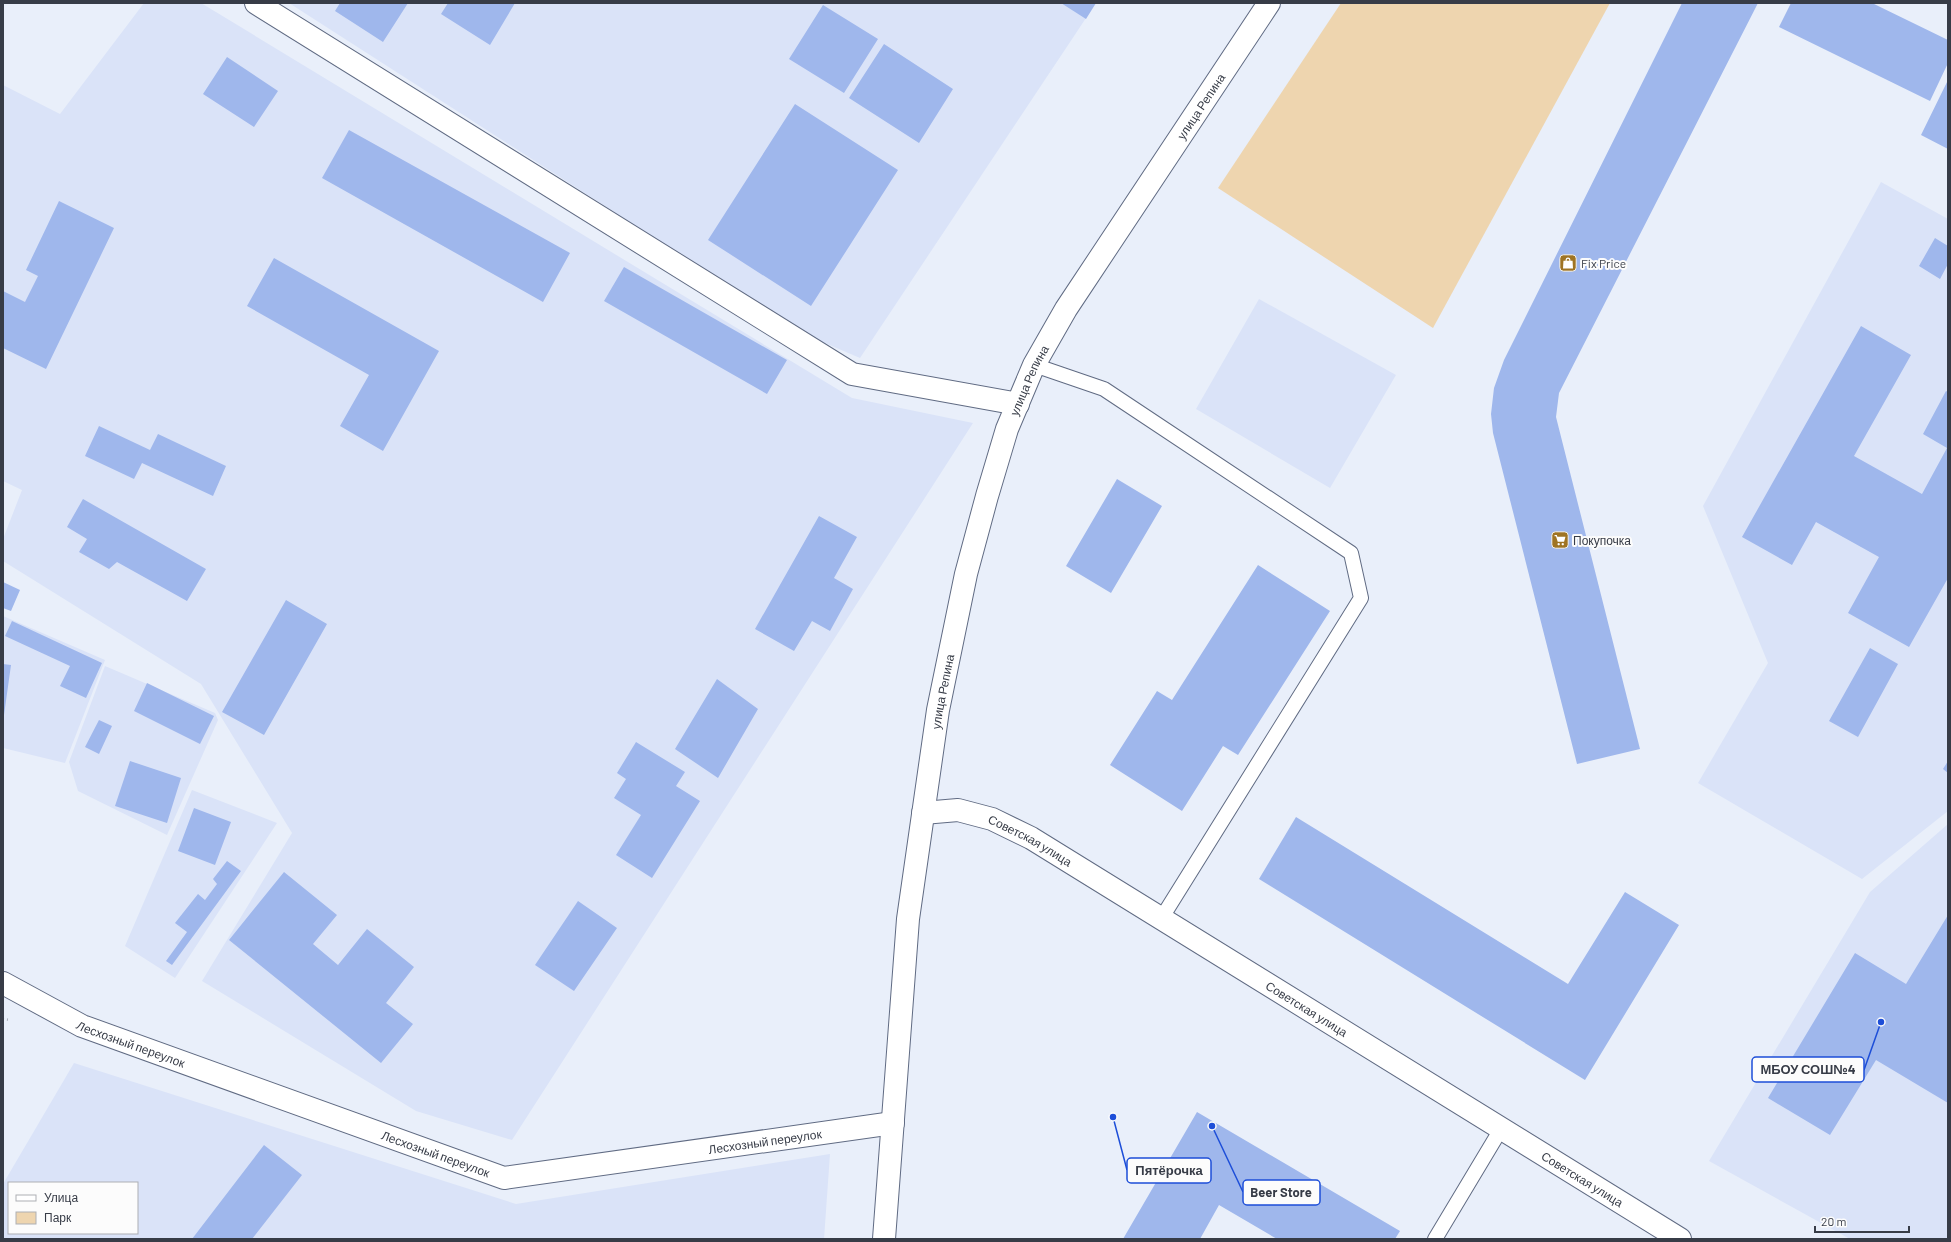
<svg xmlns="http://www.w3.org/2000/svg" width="1951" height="1242" font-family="Barlow,sans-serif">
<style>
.built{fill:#dae3f8;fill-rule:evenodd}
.green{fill:#eed5af}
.building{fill:#9fb7ec}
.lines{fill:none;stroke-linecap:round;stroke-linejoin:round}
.lane-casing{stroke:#606b83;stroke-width:16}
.street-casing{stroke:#606b83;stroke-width:24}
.secondary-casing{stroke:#606b83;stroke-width:24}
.primary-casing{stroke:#606b83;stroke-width:24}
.path{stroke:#abb0bb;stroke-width:2.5;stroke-dasharray:1 3;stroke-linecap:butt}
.lane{stroke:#fff;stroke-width:14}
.street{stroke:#fff;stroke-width:22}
.secondary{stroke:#fff;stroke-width:22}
.primary{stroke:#fff;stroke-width:22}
.labels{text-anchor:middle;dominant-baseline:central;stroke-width:4;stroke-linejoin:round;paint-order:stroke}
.street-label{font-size:12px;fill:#373c47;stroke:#fcfcfc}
.poi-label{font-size:12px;fill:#373c47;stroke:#fcfcfc;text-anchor:start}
.leader{fill:none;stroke:#1d4ed8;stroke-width:1.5}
.callout-dot{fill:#1d4ed8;stroke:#fcfcfc;stroke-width:1.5}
.callout{fill:#fcfcfc;stroke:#1d4ed8;stroke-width:1.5}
.callout-label{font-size:13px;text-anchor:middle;font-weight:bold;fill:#373c47}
</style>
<rect width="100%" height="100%" fill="#e9effa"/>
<!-- built -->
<path class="built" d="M144 3H201L852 398 973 423 512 1140 416 1111 202 981 292 833 201 684 3 561V539L22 490 3 481V85L60 114Z
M289 3H1096L860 358 804 334Z
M1881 182 1948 219V811L1862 879 1698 783 1768 663 1703 506Z
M1259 299 1396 375 1330 488 1196 409Z
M3 616 105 660 65 763 3 748Z
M105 666 215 713 218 720 167 835 78 791 69 762Z
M192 790 277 823 175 978 125 946Z
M1948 824V1239H1850L1709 1161 1870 892Z
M74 1063 516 1204 830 1154 824 1239H3V1184ZM9 1183H137V1233H9Z"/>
<!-- green -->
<path class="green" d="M1341 3H1610L1433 328 1218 188Z"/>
<!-- building -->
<path class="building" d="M340 3H408L383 42 335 11Z
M448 3H515L490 45 441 14Z
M1061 3H1096L1086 19Z
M1682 3H1758L1559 393 1556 417 1640 749 1577 764 1493 433 1491 414 1494 388 1504 360Z
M1791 3H1872L1948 40V63L1930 101 1779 27Z
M823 5 878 39 844 93 789 59Z
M884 44 953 89 919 143 849 98Z
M227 57 278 91 254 127 203 94Z
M1948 80V149L1921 135Z
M795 104 898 170 811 306 708 240Z
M349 130 570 253 543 302 322 178Z
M59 201 114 228 46 369 3 348V291L25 302 38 276 26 270Z
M1935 238 1948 246V264L1940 279 1919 266Z
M274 258 439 351 383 451 340 426 369 375 247 306Z
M624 267 787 360 767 394 604 301Z
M1861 326 1911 355 1854 456 1922 494 1947 448 1923 434 1946 391 1948 392V578L1909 647 1848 613 1879 557 1816 522 1792 565 1742 537Z
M99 426 150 450 158 434 226 466 213 496 142 463 134 479 85 456Z
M1117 479 1162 506 1111 593 1066 566Z
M83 499 206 569 187 601 117 562 109 569 79 552 87 539 67 527Z
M819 516 857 537 834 578 853 589 830 631 812 621 794 651 755 629Z
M1258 565 1330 611 1238 755 1223 746 1182 811 1110 765 1157 691 1172 700Z
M3 582 20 590 11 611 3 608Z
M286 600 327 624 264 735 222 712Z
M12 621 102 663 86 698 60 686 70 666 5 636Z
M1870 648 1898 664 1858 737 1829 721Z
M3 664 11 665 4 715H3Z
M717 679 758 709 718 778 675 749Z
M147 683 214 716 200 744 134 711Z
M99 720 112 726 99 754 85 747Z
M636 742 685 772 676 786 700 801 652 878 616 855 641 815 614 798 626 779 617 773Z
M130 761 181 778 167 823 115 806Z
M1948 761V773L1943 769Z
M194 808 231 822 215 865 178 851Z
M1296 817 1568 984 1625 892 1679 925 1585 1080 1259 879Z
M227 861 241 871 172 965 166 961 187 932 175 923 198 894 205 900 217 884 213 879Z
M284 872 337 915 313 944 338 965 367 929 414 967 386 1003 413 1024 381 1063 229 940Z
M578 901 617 928 574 991 535 965Z
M1948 915V1103L1876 1060 1830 1135 1768 1098 1855 953 1906 984Z
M1197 1112 1400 1231 1395 1239H1277L1219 1205 1200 1239H1123Z
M264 1145 302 1175 252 1239H192Z"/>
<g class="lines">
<defs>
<path id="lane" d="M1034 365 1104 389 1351 553 1361 598 1161 919
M1435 1239 1501 1129"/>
<g id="street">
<path d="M256 3 852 374 1018 404"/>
<path id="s1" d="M3 983 82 1026 504 1178 893 1123"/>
</g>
<g id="secondary">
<path id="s2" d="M923 813 958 810 992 819 1031 838 1680 1239"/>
</g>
<g id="primary">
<path id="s3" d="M884 1239 908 919 938 710 966 574 987 496 1007 429 1034 365 1066 309 1269 3"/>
</g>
</defs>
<!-- lane casing -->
<use href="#lane" class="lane-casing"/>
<!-- street casing -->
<use href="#street" class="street-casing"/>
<!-- secondary casing -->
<use href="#secondary" class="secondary-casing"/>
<!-- primary casing -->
<use href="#primary" class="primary-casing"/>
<!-- path -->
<path class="path" d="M3 1019 10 1020"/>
<!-- lane -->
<use href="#lane" class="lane"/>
<!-- street -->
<use href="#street" class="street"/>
<!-- secondary -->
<use href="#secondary" class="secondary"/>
<!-- primary -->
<use href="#primary" class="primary"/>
</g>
<!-- icons -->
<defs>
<symbol id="shop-square" viewBox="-11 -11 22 22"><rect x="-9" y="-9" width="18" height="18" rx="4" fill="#9f7424" stroke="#fcfcfc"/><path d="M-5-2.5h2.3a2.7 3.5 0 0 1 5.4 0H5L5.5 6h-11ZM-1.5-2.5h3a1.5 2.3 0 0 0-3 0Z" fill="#fff"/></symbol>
<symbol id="supermarket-square" viewBox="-11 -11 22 22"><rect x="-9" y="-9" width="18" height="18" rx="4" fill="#9f7424" stroke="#fcfcfc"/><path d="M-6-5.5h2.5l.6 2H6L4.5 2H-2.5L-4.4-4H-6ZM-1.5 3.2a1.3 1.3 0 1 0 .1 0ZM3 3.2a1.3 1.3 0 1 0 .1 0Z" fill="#fff"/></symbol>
</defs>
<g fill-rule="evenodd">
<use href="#shop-square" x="1558" y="253" width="20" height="20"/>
<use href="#supermarket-square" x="1550" y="530" width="20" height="20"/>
</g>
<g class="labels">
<!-- street labels -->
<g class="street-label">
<text stroke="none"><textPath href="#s3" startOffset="1199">улица Репина</textPath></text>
<text stroke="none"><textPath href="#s3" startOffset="875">улица Репина</textPath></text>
<text stroke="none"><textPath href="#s3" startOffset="551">улица Репина</textPath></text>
<text stroke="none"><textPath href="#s2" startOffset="114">Советская улица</textPath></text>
<text stroke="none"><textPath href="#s2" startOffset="438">Советская улица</textPath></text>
<text stroke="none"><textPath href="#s1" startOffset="142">Лесхозный переулок</textPath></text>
<text stroke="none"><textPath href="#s1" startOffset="802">Лесхозный переулок</textPath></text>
<text stroke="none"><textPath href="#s1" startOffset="466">Лесхозный переулок</textPath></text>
<text stroke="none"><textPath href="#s2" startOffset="762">Советская улица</textPath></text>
</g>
<!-- poi labels -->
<g class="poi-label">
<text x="1581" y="263">Fix Price</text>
<text x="1573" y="540">Покупочка</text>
</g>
</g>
<!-- callouts -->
<path class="leader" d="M1881 1022L1864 1070M1113 1117L1127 1170M1212 1126L1243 1192"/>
<g class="callout-dot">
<circle cx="1881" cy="1022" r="4"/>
<circle cx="1113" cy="1117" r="4"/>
<circle cx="1212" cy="1126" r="4"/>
</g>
<g class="callout">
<rect x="1752" y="1057" width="112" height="25" rx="4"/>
<rect x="1127" y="1158" width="84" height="25" rx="4"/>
<rect x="1243" y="1180" width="77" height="25" rx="4"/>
</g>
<g class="callout-label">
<text x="1808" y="1074">МБОУ СОШ№4</text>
<text x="1169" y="1175">Пятёрочка</text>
<text x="1281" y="1197">Beer Store</text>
</g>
<!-- border -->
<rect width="1951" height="1242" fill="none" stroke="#373c47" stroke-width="8"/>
<!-- legend -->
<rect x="8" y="1182" width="130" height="52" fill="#fcfcfc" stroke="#adafb4"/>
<rect x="16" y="1195" width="20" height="6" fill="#ffffff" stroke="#adafb4"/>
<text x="44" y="1202" font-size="12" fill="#373c47">Улица</text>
<rect x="16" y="1212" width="20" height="12" fill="#eed5af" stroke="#adafb4"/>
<text x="44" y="1222" font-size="12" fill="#373c47">Парк</text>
<!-- scale -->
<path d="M1815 1226v6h94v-6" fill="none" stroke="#373c47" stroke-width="2"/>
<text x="1821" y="1226" font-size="12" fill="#373c47" stroke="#fcfcfc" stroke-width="3" paint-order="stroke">20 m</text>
</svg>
